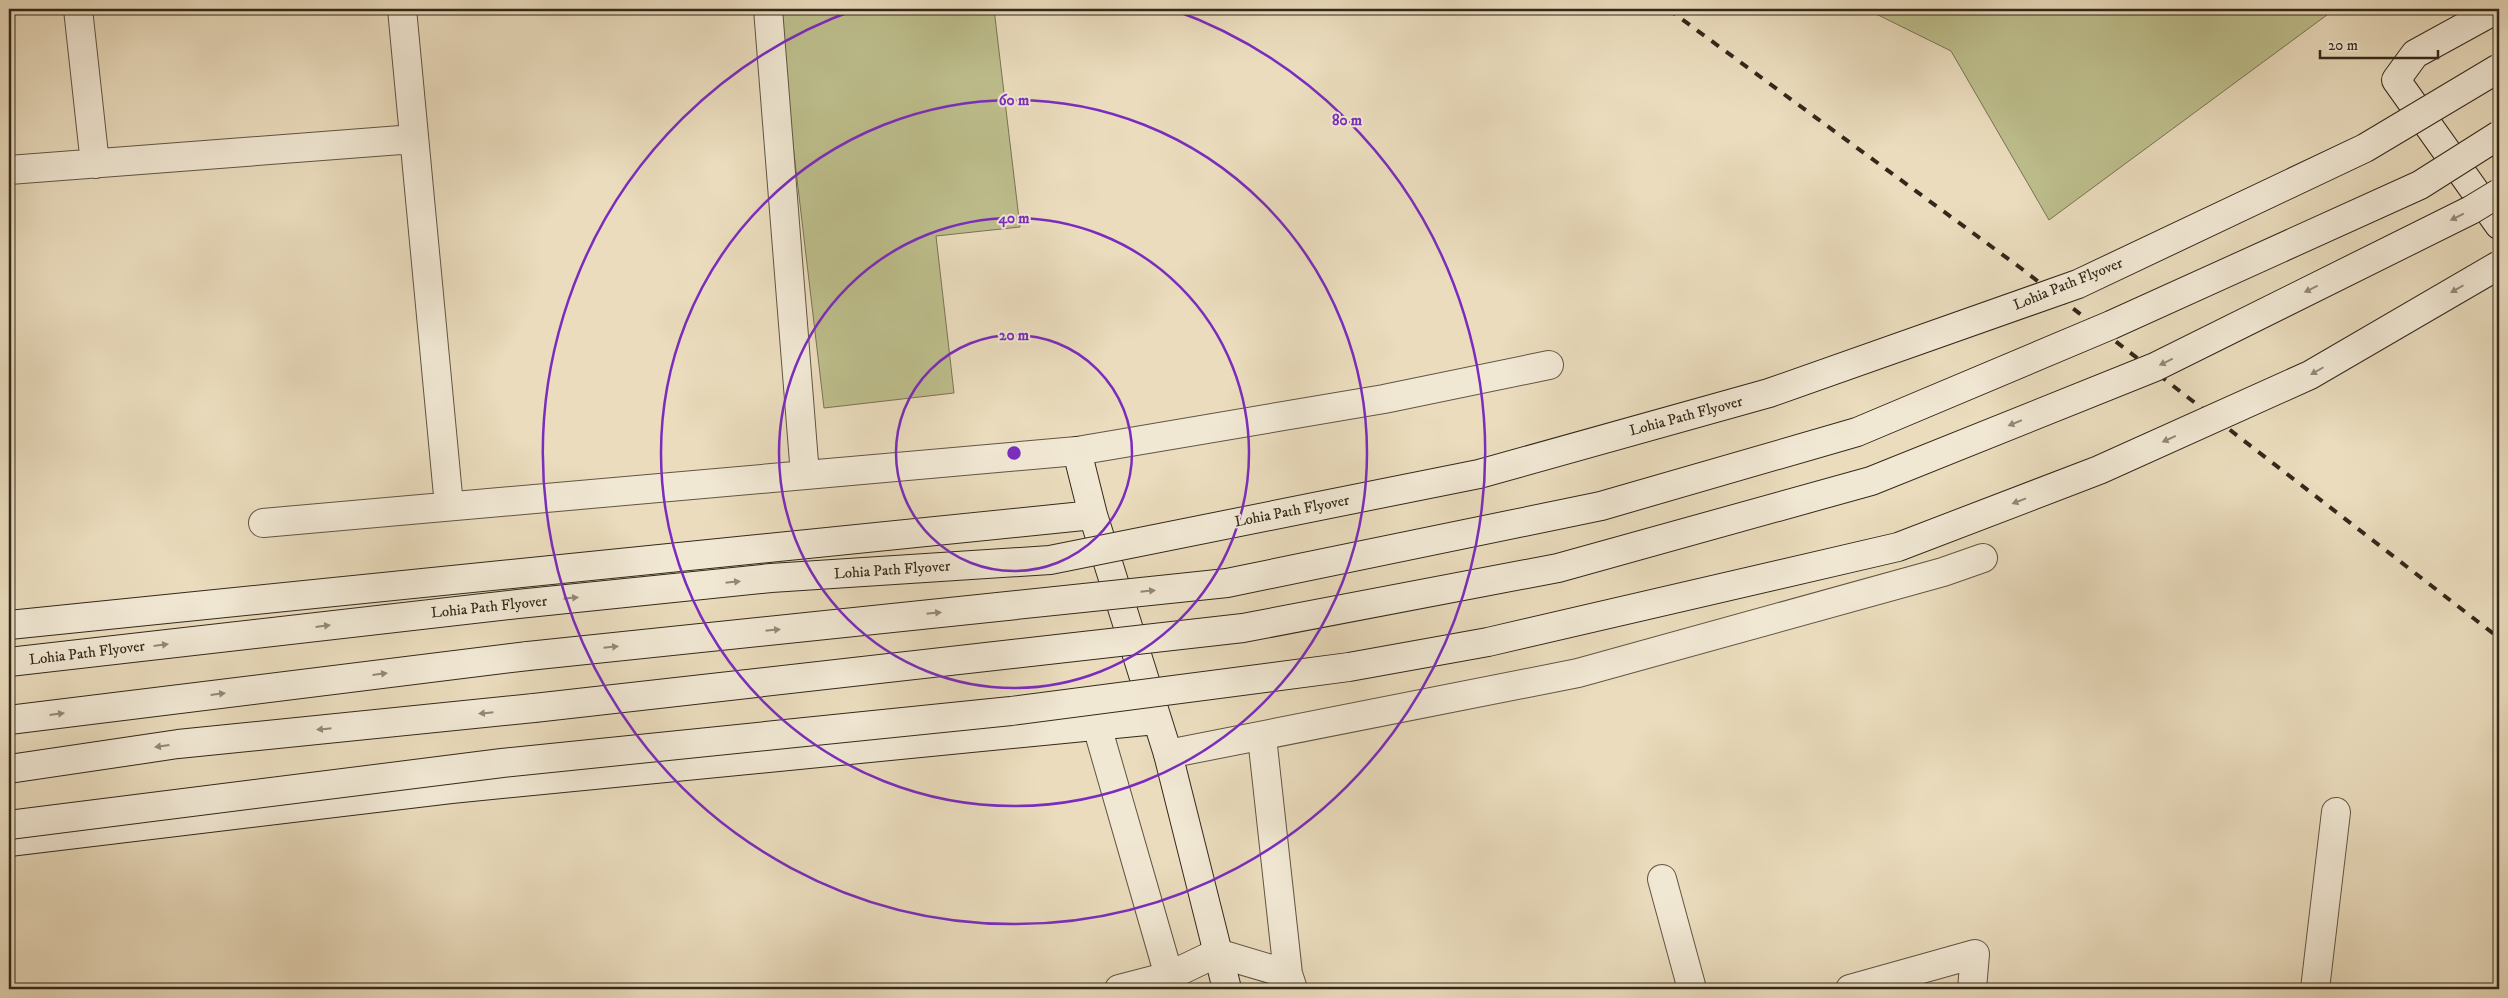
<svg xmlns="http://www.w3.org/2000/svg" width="2508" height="998" font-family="'IM FELL DW Pica',serif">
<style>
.green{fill:#bdbe8c;stroke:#787354}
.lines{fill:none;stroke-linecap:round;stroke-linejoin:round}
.street-casing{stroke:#615544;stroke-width:30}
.secondary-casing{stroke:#33281b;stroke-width:30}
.street{stroke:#f1e8d4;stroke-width:28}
.secondary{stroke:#f1e8d4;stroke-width:28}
.rail{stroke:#33281b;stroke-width:4;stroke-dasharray:9 9;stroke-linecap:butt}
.secondary-bridge-casing{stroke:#33281b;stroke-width:30;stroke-linecap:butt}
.secondary-bridge{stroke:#f1e8d4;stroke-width:28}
.oneway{fill:#928878}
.ring{fill:none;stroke:#7b2cbf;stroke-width:2.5}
.labels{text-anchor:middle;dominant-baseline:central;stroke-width:4;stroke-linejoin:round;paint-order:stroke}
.street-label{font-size:15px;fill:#33281b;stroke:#f1e8d4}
.centre{fill:#7b2cbf;stroke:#f1e8d4;stroke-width:2.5}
.ring-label{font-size:15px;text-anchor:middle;font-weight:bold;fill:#7b2cbf;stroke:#f1e8d4;stroke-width:4;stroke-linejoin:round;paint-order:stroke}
</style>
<rect width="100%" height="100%" fill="#eadcbd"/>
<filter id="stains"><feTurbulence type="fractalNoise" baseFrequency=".004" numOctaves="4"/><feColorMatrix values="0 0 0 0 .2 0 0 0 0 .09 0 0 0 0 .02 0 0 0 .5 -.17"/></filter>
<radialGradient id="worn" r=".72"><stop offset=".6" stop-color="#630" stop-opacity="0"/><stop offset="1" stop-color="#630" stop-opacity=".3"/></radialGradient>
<!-- green -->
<path class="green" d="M777 9H994L1020 227 936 236 954 393 824 408Z
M1866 9H2335L2049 220 1951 51Z"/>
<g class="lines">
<defs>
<path id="street" d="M78 9 95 164
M402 9 449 506
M768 9 805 475
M9 170 414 139
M263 523 1077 451 1384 399 1549 365
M1097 726 1169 976 1119 989
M1262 737 1288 974
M1168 754 1578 673 1943 572 1983 558
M1662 879 1692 989
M1172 989 1169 976 1217 953 1288 974 1293 989
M1850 989 1975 954 1972 989
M2315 989 2336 812"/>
<path id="secondary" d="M2497 9 2415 54 2396 80 2499 225
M1077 451 1093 515 1168 754 1227 989
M9 625 1093 515
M9 720 528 656
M9 769 178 744 534 708
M9 842 451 789 1156 720"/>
</defs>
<!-- street casing -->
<use href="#street" class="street-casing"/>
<!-- secondary casing -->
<use href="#secondary" class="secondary-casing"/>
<!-- street -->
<use href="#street" class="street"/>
<!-- secondary -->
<use href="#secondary" class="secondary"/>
<!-- rail -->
<path class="rail" d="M1668 9 2022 269 2499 638"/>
<defs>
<path id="secondary-bridge" d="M528 656 1227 583 1601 506 1857 432 2111 325 2420 185 2499 135
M9 662 518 604 771 578 1050 560 1479 474 1769 393 2078 284 2365 148 2499 68
M534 708 1243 628 1558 568 1871 481 2155 367 2471 210 2499 193
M9 825 502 763 1011 711 1349 667 1488 642 1898 547 2099 470 2310 375 2499 265"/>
</defs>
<!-- secondary-bridge casing -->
<use href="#secondary-bridge" class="secondary-bridge-casing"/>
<!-- secondary-bridge -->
<use href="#secondary-bridge" class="secondary-bridge"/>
</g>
<!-- one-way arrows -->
<defs><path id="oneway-solid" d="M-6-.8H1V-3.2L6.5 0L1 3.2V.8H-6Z" transform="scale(1.25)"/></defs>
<g class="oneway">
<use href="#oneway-solid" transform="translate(2457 217) rotate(154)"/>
<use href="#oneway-solid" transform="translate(2311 289) rotate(154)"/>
<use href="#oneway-solid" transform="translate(2457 289) rotate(150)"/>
<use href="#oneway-solid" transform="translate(2166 362) rotate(154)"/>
<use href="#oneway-solid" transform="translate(2317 371) rotate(150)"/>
<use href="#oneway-solid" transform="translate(2015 423) rotate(158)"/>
<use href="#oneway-solid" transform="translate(2169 439) rotate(156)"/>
<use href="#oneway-solid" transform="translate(2019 501) rotate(159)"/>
<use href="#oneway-solid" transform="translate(733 582) rotate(-6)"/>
<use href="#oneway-solid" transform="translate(1148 591) rotate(-6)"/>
<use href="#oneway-solid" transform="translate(571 598) rotate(-6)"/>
<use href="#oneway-solid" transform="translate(934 613) rotate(-6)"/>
<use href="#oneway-solid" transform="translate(323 626) rotate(-7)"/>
<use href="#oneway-solid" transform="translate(773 630) rotate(-6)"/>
<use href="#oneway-solid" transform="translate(161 645) rotate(-7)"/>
<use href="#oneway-solid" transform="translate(611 647) rotate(-6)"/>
<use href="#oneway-solid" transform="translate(380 674) rotate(-7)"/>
<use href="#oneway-solid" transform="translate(218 694) rotate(-7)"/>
<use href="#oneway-solid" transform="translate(486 713) rotate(174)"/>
<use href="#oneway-solid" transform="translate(57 714) rotate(-7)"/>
<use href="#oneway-solid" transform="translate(324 729) rotate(174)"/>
<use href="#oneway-solid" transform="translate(162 746) rotate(172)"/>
</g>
<!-- distance rings -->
<g class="ring">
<circle cx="1014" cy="453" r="118"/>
<circle cx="1014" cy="453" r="235"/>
<circle cx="1014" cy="453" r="353"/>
<path d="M1171 9A471 471 0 1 1 857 9"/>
</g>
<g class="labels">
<!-- street labels -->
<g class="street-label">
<text transform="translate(2068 284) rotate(-22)">Lohia Path Flyover</text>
<text transform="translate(1686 416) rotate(-15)">Lohia Path Flyover</text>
<text transform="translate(1292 511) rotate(-11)">Lohia Path Flyover</text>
<text transform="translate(892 570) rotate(-4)">Lohia Path Flyover</text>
<text transform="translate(489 607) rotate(-6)">Lohia Path Flyover</text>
<text transform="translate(87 653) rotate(-7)">Lohia Path Flyover</text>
</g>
</g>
<circle cx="1014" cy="453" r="8" class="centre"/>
<g class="ring-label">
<text x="1014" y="105">60 m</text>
<text x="1347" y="125">80 m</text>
<text x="1014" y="223">40 m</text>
<text x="1014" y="340">20 m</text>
</g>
<!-- margin -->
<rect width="2508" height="998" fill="none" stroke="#eadcbd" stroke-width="30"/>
<rect x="10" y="10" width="2488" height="978" fill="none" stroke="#33281b" stroke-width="2.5"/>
<rect x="15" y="15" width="2478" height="968" fill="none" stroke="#33281b"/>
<!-- scale -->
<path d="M2320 50v8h118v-8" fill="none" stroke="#33281b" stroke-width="2.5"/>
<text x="2328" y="50" font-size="15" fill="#33281b" stroke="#f1e8d4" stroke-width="4" paint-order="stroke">20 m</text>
<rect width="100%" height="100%" filter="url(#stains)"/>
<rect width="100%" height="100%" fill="url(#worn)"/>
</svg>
